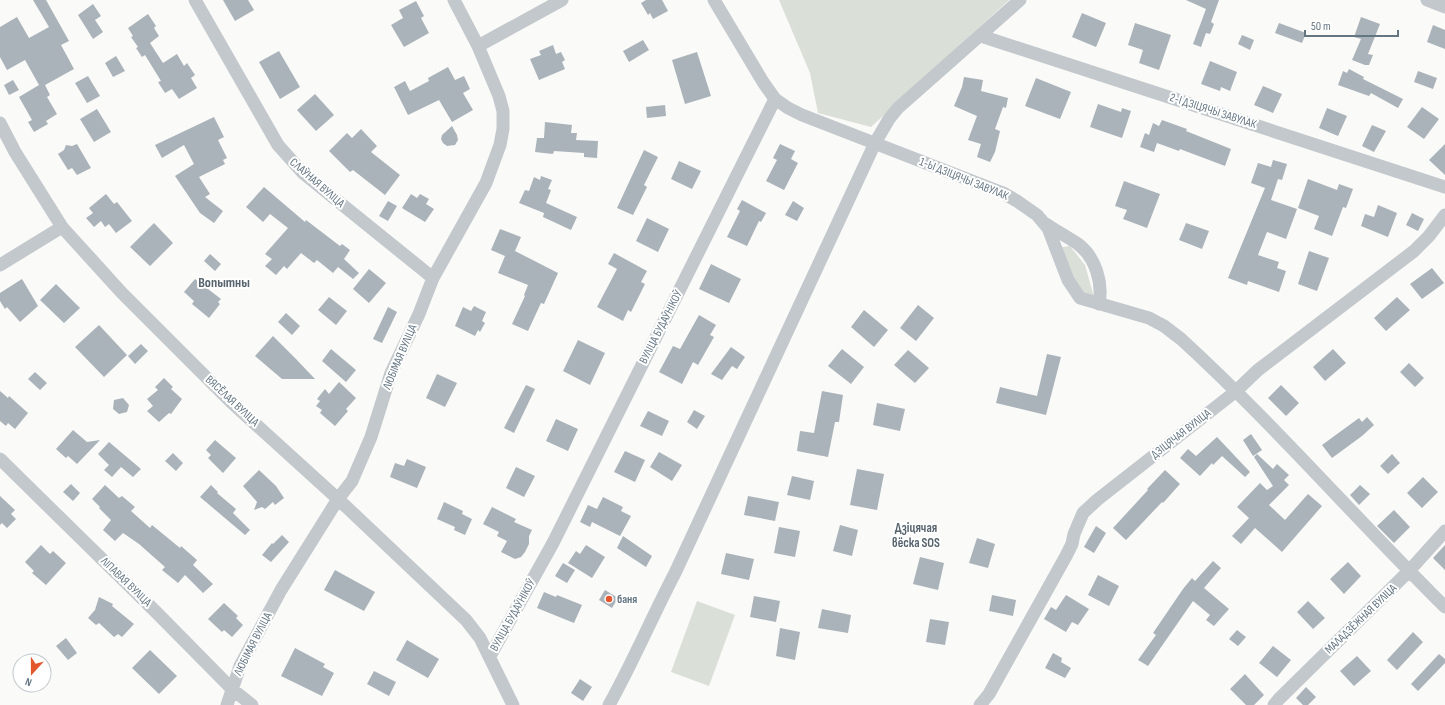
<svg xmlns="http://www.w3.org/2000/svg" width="1445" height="705" font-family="'Sofia Sans Condensed',sans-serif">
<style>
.green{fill:#dadfd7}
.building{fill:#aab3b9}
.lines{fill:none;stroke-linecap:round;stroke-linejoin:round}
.street{stroke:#c3c8cc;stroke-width:13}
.poi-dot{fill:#e4572e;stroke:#fff;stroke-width:1.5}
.labels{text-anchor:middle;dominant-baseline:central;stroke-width:4;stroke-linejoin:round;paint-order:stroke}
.street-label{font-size:12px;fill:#657683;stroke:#fff}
.poi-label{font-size:12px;font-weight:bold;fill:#657683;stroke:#fff;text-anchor:start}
.neighbourhood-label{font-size:13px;font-weight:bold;fill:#57646e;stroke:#fff}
.quarter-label{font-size:14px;font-weight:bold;fill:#57646e;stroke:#fff}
</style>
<rect width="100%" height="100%" fill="#fafaf8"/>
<!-- green -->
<path class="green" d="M779 0H1009L871 127 818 113 810 73Z
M1070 246 1085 265 1094 297C1089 295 1083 293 1080 289 1070 278 1067 260 1062 247Z
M697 601 735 615 709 686 671 672Z"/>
<!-- building -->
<path class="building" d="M33 0H46L69 41 61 45 74 69 45 85 50 95 47 97 57 114 46 121 48 124 34 132 28 122 32 120 19 97 39 85 25 60 7 70 0 57V27L17 17 29 38 49 27Z
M223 0H248L254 10 235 21Z
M646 0H662L668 11 653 19 650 13 648 15 641 3Z
M1186 0H1219L1211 22 1214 24 1210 34 1206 33 1201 47 1193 44 1206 9Z
M416 1 424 16 421 18 429 33 404 47 391 25 403 18 399 10Z
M93 4 101 16 95 20 103 32 93 39 78 15Z
M1082 13 1106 23 1096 47 1072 37Z
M148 14 156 26 154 28 159 36 150 43 163 63 177 54 184 66 187 63 195 75 191 78 197 88 179 99 172 89 165 93 158 82 161 81 145 55 142 57 136 48 138 47 131 37 133 36 128 28Z
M1361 17 1380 24 1368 54 1373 55 1369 65H1365L1352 60 1361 39 1354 37Z
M1135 23 1171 35 1159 70 1139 63 1143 50 1128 45Z
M1279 23 1306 33 1302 43 1275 33Z
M1433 25 1445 30V49L1427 42Z
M1242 35 1254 40 1250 50 1238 44Z
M643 40 649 50 629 62 623 51Z
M553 45 556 54 561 52 565 60 562 62 565 69 539 80 530 59 541 55 539 51Z
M279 51 300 87 280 99 259 62Z
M697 52 711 96 685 104 672 60Z
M116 56 125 71 113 77 105 63Z
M1210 61 1237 72 1230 91 1221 87 1220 91 1201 84Z
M448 67 455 80 464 76 470 89 463 93 473 110 452 122 439 100 408 115 394 87 405 81 410 91 429 81 428 78Z
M1349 69 1364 77 1363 79 1403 99 1398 108 1371 93 1369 96 1338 85 1343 71 1347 73Z
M1418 71 1437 78 1433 89 1414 82Z
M88 76 100 96 87 103 75 83Z
M964 77 983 80 981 91 1008 98 1006 108 1003 107 995 129 1000 131 995 152 990 162 977 157 981 144 968 140 977 116 954 106 962 87Z
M1036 78 1071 92 1060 119 1025 106Z
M13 80 19 90 9 95 4 85Z
M1263 86 1282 94 1273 113 1254 105Z
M315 94 334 115 316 131 297 110Z
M1098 104 1121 112 1122 108 1131 111 1122 138 1090 127Z
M665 105 666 116 647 118 646 107Z
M1422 107 1439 119 1424 139 1407 127Z
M1327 108 1347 116 1338 136 1319 128Z
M97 109 111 132 94 142 80 119Z
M214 117 224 137 218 140 227 158 223 160 225 164 199 177 210 194 205 197 223 211 214 223 200 213 175 176 194 164 184 145 162 158 155 145Z
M1162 120 1187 129 1186 131 1231 149 1225 166 1180 149 1179 151 1157 143 1154 152 1140 147 1145 133 1149 135 1153 123 1159 126Z
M545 122 572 125 571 133H577L576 140 598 141 597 158 584 157V153L554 151 553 154 535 152 537 138H544Z
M1372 125 1386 131 1374 152 1362 146Z
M452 126 457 135 458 140 455 145 447 146 443 143 441 139 442 135Z
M361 129 377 146 371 152 400 175 385 195 353 170 350 172 329 151 347 133 352 138Z
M77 144 91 168 77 175 72 168 68 170 58 154 64 150 66 145 72 146Z
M780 144 795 151 791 159 798 163 784 190 766 181 777 160 773 158Z
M1445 144V175L1429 160Z
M644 150 658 157 644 185 647 187 633 215 617 208Z
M1273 160 1287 164 1282 180 1278 179 1271 200 1297 209 1286 239 1267 232 1258 255 1279 262 1277 268 1286 271 1279 292 1248 281 1247 285 1228 278 1265 188 1251 183 1258 163 1271 167Z
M679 161 701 171 692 189 671 179Z
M541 176 552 180 548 189 551 190 546 203 577 217 571 230 543 217 544 213 519 203 525 190 529 191 534 177 540 180Z
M1308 179 1337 190 1339 184 1353 189 1346 208 1343 207 1332 236 1314 229 1319 216 1298 208Z
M1124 181 1160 194 1147 228 1123 219 1127 210 1115 206Z
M264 187 305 222 306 220 340 246 342 244 350 250 344 259 359 273 353 279 338 267 333 273 317 260 314 263 301 253 287 269 284 266 276 275 265 266 272 259 265 254 288 228 270 214 263 222 246 207Z
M106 194 114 204 117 202 132 221 116 233 109 224 105 227 101 221 94 227 86 218 93 213 89 208Z
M411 194 417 198 420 194 429 199 426 204 434 209 425 222 402 208Z
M742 200 766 213 761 222 759 221 747 246 727 237 740 211 737 209Z
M388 201 397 206 388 221 379 216Z
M793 201 804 208 797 221 785 215Z
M1378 205 1397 213 1388 237 1361 226 1365 214 1374 217Z
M1412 213 1424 219 1418 231 1406 225Z
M647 218 669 229 658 252 636 241Z
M154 223 173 243 150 266 130 247Z
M1186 223 1209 231 1202 249 1179 240Z
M500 229 521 237 515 251 558 273 544 304 541 303 528 331 512 324 525 296 524 295 528 285 498 273 505 256 491 250Z
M1309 251 1329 258 1317 291 1298 284Z
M614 253 647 271 641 282 645 284 631 312 628 310 623 321 597 307 617 269 608 264Z
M210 254 221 264 215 271 204 261Z
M711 264 741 279 729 303 699 289Z
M1432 268 1444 283 1422 299 1410 284Z
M369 269 386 283 369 303 353 289Z
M22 279 38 306 20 322 7 307 5 309 0 301V293Z
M195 279 221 299 218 302 220 304 209 318 192 304 194 301 184 292Z
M56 284 80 308 64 323 40 300Z
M329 297 347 311 336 325 318 310Z
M1397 297 1410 310 1386 331 1374 318Z
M918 305 934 318 916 341 900 328Z
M474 306 486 312 482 321 485 323 480 332 478 330 475 336 455 326 463 307 471 311Z
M388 307 397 312 382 343 373 339Z
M864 310 888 330 874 347 851 327Z
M286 313 300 326 292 335 278 322Z
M699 315 716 325 710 335 714 337 698 365 693 362 682 384 659 372 673 346 680 349Z
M99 325 127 355 104 377 75 347Z
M273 336 296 359 315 379H282L255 356Z
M578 340 605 353 590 385 563 371Z
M141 344 148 351 135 364 128 356Z
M731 347 745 357 737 369 732 366 722 380 711 374Z
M331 349 356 370 346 382 322 361Z
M842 349 864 367 851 384 828 366Z
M1333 349 1346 363 1325 381 1313 367Z
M908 350 929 368 915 383 894 365Z
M1047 354 1061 357 1046 415 996 403 1000 387 1037 396Z
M1409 363 1424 378 1415 387 1400 372Z
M35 372 47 383 40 390 28 379Z
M437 374 457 383 445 407 426 398Z
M164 378 173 387 171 389 182 399 171 414 169 413 159 422 147 411 153 406 147 399 158 390 155 387Z
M339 382 356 398 346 409 348 411 335 426 320 413 322 410 316 406 320 401 317 399 325 389 329 394Z
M526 385 535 389 514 433 504 428Z
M1281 385 1299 403 1286 416 1268 398Z
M0 391 8 398 9 396 28 413 15 429 8 423 6 426 0 421Z
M822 391 843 395 839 422H835L828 457 797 451 800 431 814 433Z
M123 398 129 405 127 412 119 414 113 409 114 400Z
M877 403 905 409 900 431 873 425Z
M694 410 705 416 697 429 687 422Z
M648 411 669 421 662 436 640 426Z
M1367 417 1374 425 1362 436 1332 458 1322 445 1359 418 1362 422Z
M556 419 578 429 568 451 546 441Z
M73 430 87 442 100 440 77 464 68 456 66 458 56 449Z
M1251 434 1262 450 1253 456 1243 440Z
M1217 437 1250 472 1245 477 1222 456 1213 465 1212 463 1200 476 1180 458 1188 449 1196 456Z
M215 440 236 458 223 473 208 458 211 455 206 450Z
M109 442 141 469 133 477 121 467 112 477 104 470 109 465 98 454Z
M625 451 645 460 635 482 614 472Z
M659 452 682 465 672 481 650 467Z
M173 453 183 463 176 471 165 461Z
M1257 454 1273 469 1277 464 1289 475 1284 480 1289 485 1269 505 1285 520 1308 494 1322 506 1282 552 1255 528 1241 544 1232 536 1249 518 1237 507 1260 483 1267 490 1273 486 1254 457Z
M1392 454 1400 463 1388 474 1380 466Z
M407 459 426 467 417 488 390 477 395 463 404 466Z
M516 467 535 476 524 497 506 488Z
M857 469 884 474 877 510 850 505Z
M259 470 276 486 284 498 275 505 273 502 265 509 262 507 254 510 257 502 243 486Z
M1165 470 1180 484 1163 503 1162 502 1126 540 1113 528 1148 490 1147 489Z
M792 476 814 481 810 500 787 495Z
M1423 477 1438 492 1422 508 1407 493Z
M71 484 80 493 73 501 63 492Z
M105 485 119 498 122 496 135 507 131 511 150 528 152 525 180 548 181 546 197 560 193 565 213 584 203 593 185 575 178 583 162 570 165 567 139 544 123 533 115 541 103 530 111 520 99 508 100 507 92 499Z
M211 485 218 492 217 493 236 509 233 513 250 530 245 535 200 497Z
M1360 485 1370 494 1359 505 1350 495Z
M0 496 15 510 11 514 16 519 7 528 2 523 0 525Z
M748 496 779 502 775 521 744 515Z
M603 497 623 507 621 511 631 516 620 536 592 522 590 527 580 522 588 505 597 509Z
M444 502 463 511 462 514 472 519 465 535 454 530 455 527 437 519Z
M492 507 516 519 514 522 532 530 529 536V544L525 552 521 557 515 559 501 552 507 541 497 536 499 532 483 524Z
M1394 510 1410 527 1394 543 1377 526Z
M840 525 858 530 852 556 833 551Z
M1096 526 1106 533 1094 553 1084 547Z
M779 527 800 531 795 557 774 553Z
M282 535 289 542 271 562 262 555 272 543 273 544Z
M623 536 652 556 646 567 617 548Z
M977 538 995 544 988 568 969 563Z
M41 545 50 554 53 551 66 563 46 585 32 573 34 571 25 562Z
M586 545 605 557 592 578 568 563 576 551 580 554Z
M1445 545V570L1433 558Z
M726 553 754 559 749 580 721 574Z
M920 557 944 563 938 590 913 584Z
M1213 561 1221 568 1204 588 1229 609 1214 626 1206 620 1210 615 1193 601 1148 666 1138 660 1156 635 1153 633 1183 589 1192 578 1195 581Z
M1348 562 1361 576 1344 594 1330 579Z
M563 563 575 570 567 583 555 576Z
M335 570 375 592 364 611 324 590Z
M1098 575 1119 586 1109 606 1088 595Z
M605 590 618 598 612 608 599 600Z
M544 592 556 597 557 595 582 605 574 623 537 608Z
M992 595 1016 600 1013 616 989 611Z
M1066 595 1089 609 1078 625 1072 622 1066 632 1044 619 1051 607 1056 610Z
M754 596 780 601 776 622 750 617Z
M99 597 113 604 112 606 134 624 122 637 118 634 114 637 99 623 96 625 88 618 95 610Z
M1308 601 1325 618 1313 629 1297 612Z
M224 603 238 616 236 618 243 625 232 637 224 630 222 632 208 619Z
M822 609 851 615 848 633 818 628Z
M930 619 949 622 945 645 926 642Z
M780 628 800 632 795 660 776 656Z
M1237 630 1246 637 1238 646 1229 639Z
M1413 632 1423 642 1397 670 1387 660Z
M66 638 77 653 68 660 56 646Z
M407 640 439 659 428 678 396 660Z
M1273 646 1291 660 1277 677 1259 663Z
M295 648 325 664 323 667 334 673 322 696 281 676Z
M150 650 177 676 159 694 132 668Z
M1053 653 1062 658 1061 662 1071 668 1065 678 1045 668Z
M1439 654 1445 659V663L1418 691 1411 684Z
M1357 656 1371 671 1354 686 1340 671Z
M374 671 396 682 389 696 367 684Z
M1245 674 1264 695 1254 705H1246L1230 689Z
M580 679 592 687 583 701 571 693Z
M1306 687 1316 697 1308 705H1303L1296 698Z"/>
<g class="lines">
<!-- street -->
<path class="street" d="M195 0 278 145 303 173 433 278
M714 0 763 82 775 99 788 108 802 115 1003 193 1017 201 1037 215 1048 228 1068 280 1080 298 1149 318 1164 326 1181 339C1274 424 1356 519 1445 607
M1427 0 1445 7
M981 36 1445 187
M478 46 562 0
M0 123 15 152 62 227 121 292 231 402 338 499 466 620 480 638 513 705
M1046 224C1056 231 1068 237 1078 244 1096 258 1103 283 1099 304
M0 265 62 227
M0 459 156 612 232 689 252 705
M490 656 553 543 775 99
M227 705 240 666 281 590 338 499 352 481 371 437 391 373 419 314 433 278 486 183 500 145 503 129V111L499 96 478 46 454 0
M609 705C633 662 652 617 675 573L875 143 889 119 898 108 1020 0
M980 705 989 694 1066 556 1072 544 1074 534 1083 513 1097 500 1235 392 1258 370 1414 251 1429 236 1445 215
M1274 705 1279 699 1409 571 1445 531"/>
</g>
<!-- markers -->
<circle class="poi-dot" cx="609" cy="599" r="4"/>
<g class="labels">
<!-- street labels -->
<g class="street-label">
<text transform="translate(1213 111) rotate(18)">2-І ДЗІЦЯЧЫ ЗАВУЛАК</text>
<text transform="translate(964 179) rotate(22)">1-Ы ДЗІЦЯЧЫ ЗАВУЛАК</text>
<text transform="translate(317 183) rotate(41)">СЛАЎНАЯ ВУЛІЦА</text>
<text transform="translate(661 327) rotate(-63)">ВУЛІЦА БУДАЎНІКОЎ</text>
<text transform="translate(400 357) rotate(-67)">ЛЮБІМАЯ ВУЛІЦА</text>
<text transform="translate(232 401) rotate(43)">ВЯСЁЛАЯ ВУЛІЦА</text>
<text transform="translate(1181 434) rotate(-38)">ДЗІЦЯЧАЯ ВУЛІЦА</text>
<text transform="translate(126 582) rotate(44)">ЛІПАВАЯ ВУЛІЦА</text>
<text transform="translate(513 615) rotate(-61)">ВУЛІЦА БУДАЎНІКОЎ</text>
<text transform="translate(1361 619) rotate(-44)">МАЛАДЗЁЖНАЯ ВУЛІЦА</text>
<text transform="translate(253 644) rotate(-63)">ЛЮБІМАЯ ВУЛІЦА</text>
</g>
<!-- poi labels -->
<g class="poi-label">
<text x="617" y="599">баня</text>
</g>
<!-- neighbourhood labels -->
<g class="neighbourhood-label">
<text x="916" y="528">Дзіцячая<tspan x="916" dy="15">вёска SOS</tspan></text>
</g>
<!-- quarter labels -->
<g class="quarter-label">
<text x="224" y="282">Вопытны</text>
</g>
</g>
<!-- north arrow -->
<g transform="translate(32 673) rotate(201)"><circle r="19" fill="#ffffff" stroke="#c1c8cd"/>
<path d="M0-3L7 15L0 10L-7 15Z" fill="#e4572e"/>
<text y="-6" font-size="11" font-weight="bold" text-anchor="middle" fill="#657683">N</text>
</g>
<!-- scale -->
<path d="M1305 30v6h93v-6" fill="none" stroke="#657683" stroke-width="2"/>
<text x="1311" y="30" font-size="12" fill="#657683" stroke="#ffffff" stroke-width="3" paint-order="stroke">50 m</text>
</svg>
